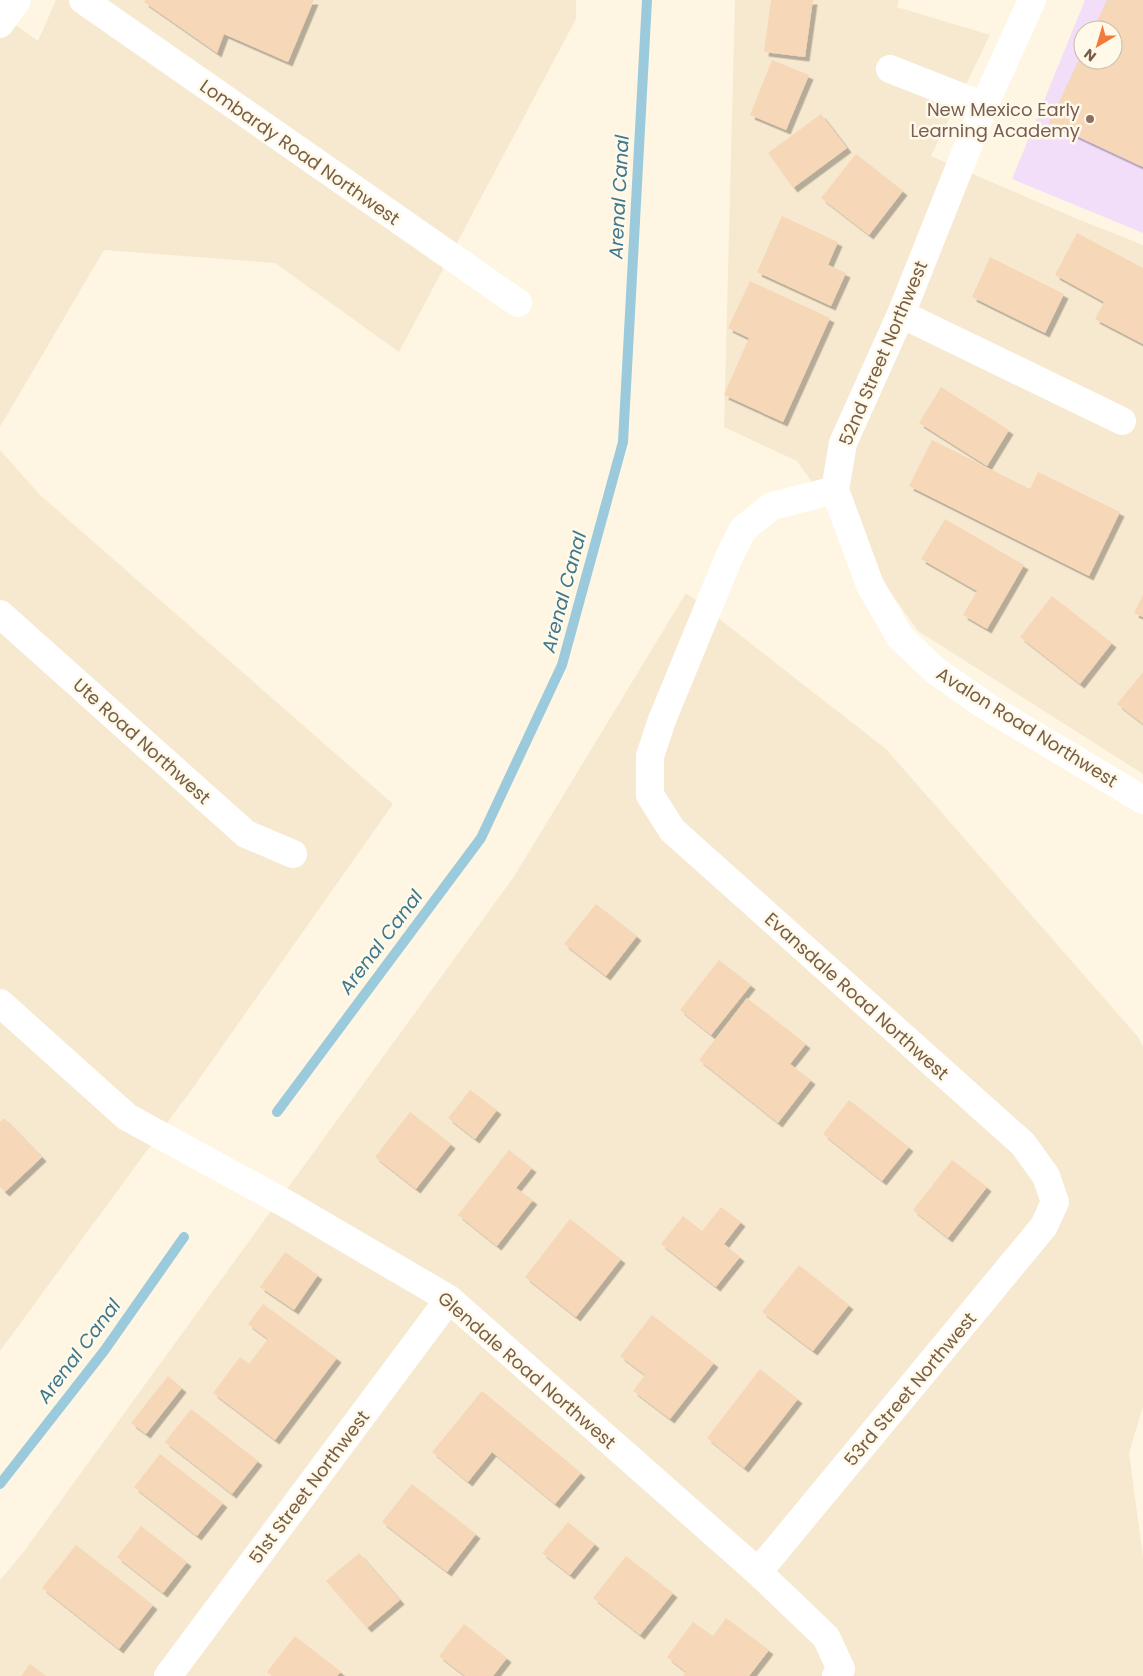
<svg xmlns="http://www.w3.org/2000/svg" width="1143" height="1676" font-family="Poppins,sans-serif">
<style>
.residential{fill:#f7e9cf}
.education{fill:#f3defa;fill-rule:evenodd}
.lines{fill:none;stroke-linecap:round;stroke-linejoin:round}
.stream{stroke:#9acadc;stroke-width:10}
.building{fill:#f6d7b7;filter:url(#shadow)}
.minor{stroke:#fff;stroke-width:28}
.education-dot{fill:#8d6e63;stroke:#fff9ea;stroke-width:2}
.labels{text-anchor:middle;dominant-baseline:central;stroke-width:5;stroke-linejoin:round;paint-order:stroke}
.education-label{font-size:18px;fill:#785e54;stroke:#fff9ea;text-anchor:end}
.street-label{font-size:18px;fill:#785e46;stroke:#fff9ea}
.water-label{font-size:19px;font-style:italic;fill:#3d778e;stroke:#fff9ea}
</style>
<defs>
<filter id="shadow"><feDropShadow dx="4.5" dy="4.5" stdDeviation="0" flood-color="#0004"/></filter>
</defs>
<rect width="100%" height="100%" fill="#fef6e2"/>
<!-- residential -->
<path class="residential" d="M56 0H576V19L399 352 275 263 104 250 0 427V14L38 41Z
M735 0H899L897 7 990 35 931 156 1075 218 1143 245V774L918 631 797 461 724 427Z
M0 450 40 495 393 804 195 1085 0 1351Z
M686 593 886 749 1139 1038 1143 1047V1407L1129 1453 1143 1557V1676H0V1580L22 1554 515 875Z"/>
<!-- education -->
<path class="education" d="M1085 0H1143V233L1012 179ZM1083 30H1113V60H1083Z"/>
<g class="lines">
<!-- stream -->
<path class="stream" d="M277 1112 481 838 562 665 623 442 647 0
M0 1484 104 1351 184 1237"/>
</g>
<!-- building -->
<path class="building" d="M145 0H314L288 62 224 34 217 53 144 2Z
M771 0H813L805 57 764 52Z
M1107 0H1143V167L1049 123 1083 51V60H1113V30H1093Z
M772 60 809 75 786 130 750 115Z
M821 114 847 148 793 188 768 153Z
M856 154 903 191 869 235 821 198Z
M782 216 838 242 828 265 846 273 831 306 757 272Z
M1077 233 1143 268V344L1095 319 1104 302 1055 275Z
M990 257 1064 294 1045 333 972 297Z
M750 281 830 318 783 422 724 395 749 338 728 328Z
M941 387 1009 430 987 466 919 423Z
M932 440 1030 489 1038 472 1120 512 1089 576 909 486Z
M945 519 1024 565 987 629 963 615 977 591 921 559Z
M1143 595V617L1134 613Z
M1052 596 1112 643 1080 684 1020 637Z
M1143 672V724L1117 704Z
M596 904 637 936 606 976 564 944Z
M719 960 751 985 711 1035 680 1010Z
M747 998 806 1044 790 1064 811 1080 778 1123 699 1060Z
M470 1090 497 1110 475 1139 448 1118Z
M849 1100 909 1147 882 1181 823 1134Z
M410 1112 451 1144 416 1189 375 1157Z
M4 1118 42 1157 5 1192 0 1187V1122Z
M509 1150 532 1168 516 1188 533 1200 497 1246 458 1215Z
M952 1160 987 1187 948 1238 913 1210Z
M721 1207 741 1222 724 1244 740 1257 716 1287 661 1244 683 1216 702 1231Z
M570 1219 621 1259 576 1317 525 1277Z
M285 1252 318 1275 294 1310 260 1287Z
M799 1265 849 1305 813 1351 762 1312Z
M263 1304 337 1358 275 1440 213 1393 240 1357 249 1364 268 1339 248 1324Z
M652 1315 714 1363 670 1419 633 1391 645 1375 620 1356Z
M760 1369 798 1399 744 1468 707 1438Z
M168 1376 182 1388 146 1434 131 1423Z
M482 1391 581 1473 555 1504 492 1452 468 1482 432 1452Z
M191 1409 258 1461 232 1494 165 1442Z
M160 1454 223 1503 197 1536 134 1487Z
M412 1484 476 1534 447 1572 382 1522Z
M568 1522 595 1544 570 1575 542 1553Z
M141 1526 187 1562 163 1593 117 1557Z
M76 1545 153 1605 119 1649 42 1588Z
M359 1553 400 1600 367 1628 326 1581Z
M626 1556 673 1593 640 1635 593 1598Z
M726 1618 769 1650 749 1676H683L686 1672 667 1657 693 1622 713 1636Z
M464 1624 507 1658 493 1676H465L439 1656Z
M295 1636 341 1672 337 1676H272L267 1672Z
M30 1664 46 1676H21Z"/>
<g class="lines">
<!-- minor -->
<path class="minor" d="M83 0 518 303
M0 24 17 0
M890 69 984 106
M901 314 1122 421
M835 490 843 443 901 314 984 106 1032 0
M835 490 870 585 900 637 936 671 986 706 1143 800
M0 614 246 834 293 854
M0 1003 127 1117 292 1207 449 1299 758 1572 826 1637 841 1669 836 1676
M758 1572 1044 1226 1055 1202 1046 1176 1023 1144 672 830 650 795V756L662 720 729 557 743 529 772 506 835 490
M168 1676 449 1299"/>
</g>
<!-- markers -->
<circle class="education-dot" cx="1090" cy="119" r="5"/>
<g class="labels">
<!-- education labels -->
<g class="education-label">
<text x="1080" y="109">New Mexico Early<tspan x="1080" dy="21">Learning Academy</tspan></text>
</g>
<!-- street labels -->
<g class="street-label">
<text transform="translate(300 152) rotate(35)">Lombardy Road Northwest</text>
<text transform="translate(883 353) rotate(-67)">52nd Street Northwest</text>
<text transform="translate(1027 727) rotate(32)">Avalon Road Northwest</text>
<text transform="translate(142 741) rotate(42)">Ute Road Northwest</text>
<text transform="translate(857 996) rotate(42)">Evansdale Road Northwest</text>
<text transform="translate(527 1370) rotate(41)">Glendale Road Northwest</text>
<text transform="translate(910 1389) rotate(-50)">53rd Street Northwest</text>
<text transform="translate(309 1487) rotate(-53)">51st Street Northwest</text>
</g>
<!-- water labels -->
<g class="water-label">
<text transform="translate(619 197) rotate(-87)">Arenal Canal</text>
<text transform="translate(564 592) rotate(-75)">Arenal Canal</text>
<text transform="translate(381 942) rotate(-53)">Arenal Canal</text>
<text transform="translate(79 1351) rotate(-53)">Arenal Canal</text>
</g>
</g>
<!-- north arrow -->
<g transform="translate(1098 45) rotate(218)"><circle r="24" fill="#fff9ea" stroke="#c9bba8"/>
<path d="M0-4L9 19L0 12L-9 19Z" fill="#f37a3c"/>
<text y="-8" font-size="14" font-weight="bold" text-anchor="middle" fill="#785e46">N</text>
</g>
</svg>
